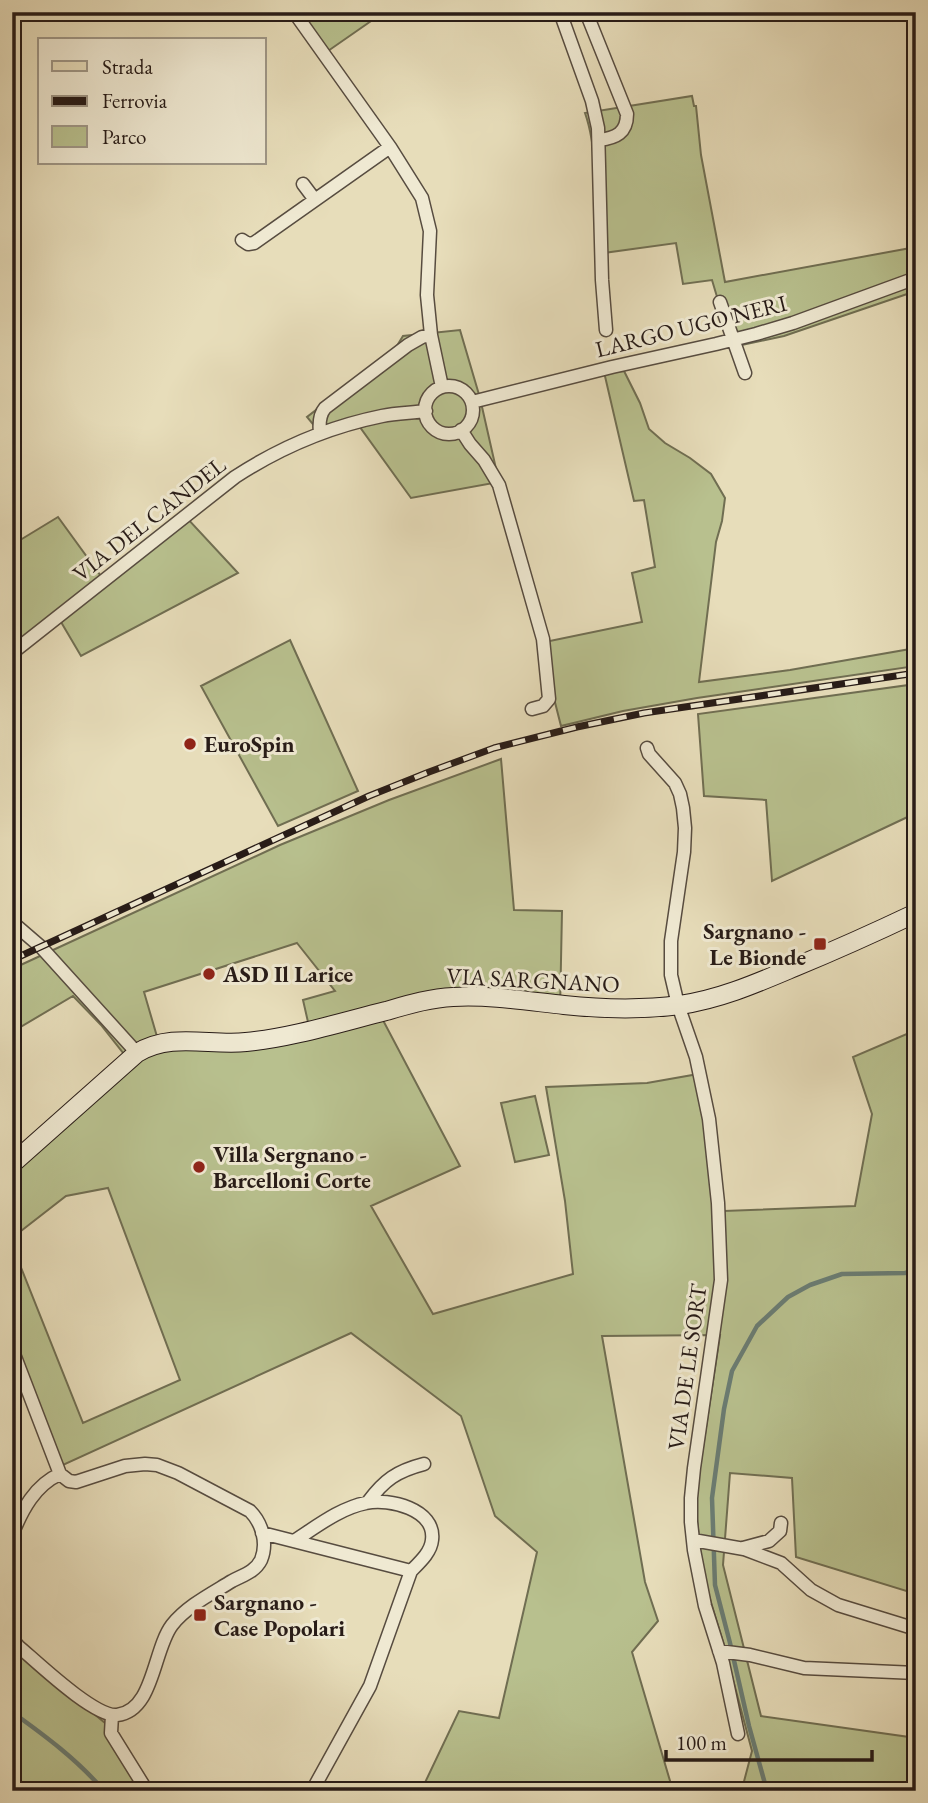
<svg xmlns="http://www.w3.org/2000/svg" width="928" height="1803" font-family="'EB Garamond',serif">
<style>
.green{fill:#b8c08e;stroke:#706e52;stroke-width:2;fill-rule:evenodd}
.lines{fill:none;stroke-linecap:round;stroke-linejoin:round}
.stream{stroke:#6a7c73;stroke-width:4.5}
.street-casing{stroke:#574c40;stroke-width:15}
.secondary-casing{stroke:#271b17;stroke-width:20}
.primary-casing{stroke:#271b17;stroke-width:22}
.street{stroke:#efe9d2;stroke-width:12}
.secondary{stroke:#efe9d2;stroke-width:18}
.primary{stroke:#e7ddba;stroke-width:19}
.rail-casing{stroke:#271b17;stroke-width:7}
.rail{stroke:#efe9d2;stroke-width:4.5;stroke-dasharray:13;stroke-linecap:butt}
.poi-dot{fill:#8f2418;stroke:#efe9d2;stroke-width:2.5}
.labels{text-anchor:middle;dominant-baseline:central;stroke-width:6;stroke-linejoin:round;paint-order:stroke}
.street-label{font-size:23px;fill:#271b17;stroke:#efe9d2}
.poi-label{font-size:23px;font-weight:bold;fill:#271b17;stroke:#efe9d2;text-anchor:start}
</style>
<rect width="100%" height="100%" fill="#e7ddba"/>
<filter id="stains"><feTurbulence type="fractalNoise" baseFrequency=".00286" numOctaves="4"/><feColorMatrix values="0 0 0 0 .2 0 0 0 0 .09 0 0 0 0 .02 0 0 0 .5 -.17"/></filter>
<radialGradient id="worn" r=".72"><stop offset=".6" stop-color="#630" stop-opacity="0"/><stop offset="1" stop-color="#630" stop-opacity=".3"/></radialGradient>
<!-- green -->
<path class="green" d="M299 12H384L328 51Z
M692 96 694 106H696L701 155 725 282 916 247V291L784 336 732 347 712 280 683 284 676 243 596 254C596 212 599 153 585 113Z
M460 330 480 398 499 482 411 498 354 419 317 429 307 417 395 349 403 336Z
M624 371 640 403 649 429 665 443 690 458 711 474 725 498 722 521 716 542 699 682 790 670 916 648V666L697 698 623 711 561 726 540 643 642 622 632 573 655 567 644 500 634 501 604 372Z
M58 517 106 583 187 518 238 573 81 656 61 622 12 659V545Z
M290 640 358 791 278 826 201 686Z
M916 684V813L772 881 766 800 704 796 698 714Z
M501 759 514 910 562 911 560 1010 483 1004 376 1007 460 1166 371 1206 433 1314 573 1274 565 1201 546 1087 647 1083 704 1073 724 1211 855 1206 872 1114 853 1057 916 1030V1594L796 1557 792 1478 730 1473 723 1565 761 1716 909 1737 916 1745V1791H734L742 1789 752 1751 723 1642 703 1576 695 1500 720 1335 602 1336 645 1582 658 1621 632 1652 673 1791H421L459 1711 499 1718 537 1552 495 1516 461 1416 351 1333 63 1465 31 1391 12 1399V1245L83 1423 180 1380 108 1188 66 1196 12 1238V1178L18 1168 127 1058 101 1025 73 996 12 1032V969L280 845 389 800ZM297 943 335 991 303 1000 308 1022C267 1044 204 1040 158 1040L144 992Z
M535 1096 549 1155 515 1162 501 1103Z
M12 1646 105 1723 149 1791H12Z"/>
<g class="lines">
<!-- stream -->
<path class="stream" d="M12 1712C44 1735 78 1760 104 1791
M767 1791 749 1726 730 1643 715 1585 712 1498 724 1409 732 1371 757 1326 788 1297 810 1285 842 1274 905 1273 916 1271"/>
<defs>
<path id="street" d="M294 12 390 147 422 198 430 231 427 295 431 335 442 387
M560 12 592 101 598 128 602 280 606 330
M586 12 627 114C627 133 616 138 599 140
M303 184 315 200
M242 240 248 244 254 243 390 147
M720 302 745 373
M425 410a24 24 0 1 1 48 0a24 24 0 1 1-48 0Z
M472 402 612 367 716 344 756 334 793 323 916 278
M461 430 470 444 484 460 499 485 543 639 549 699 543 706 532 709
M320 433C319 424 319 415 325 408L408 345 422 337 431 335
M12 653 235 477C281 447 328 427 382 416 396 413 411 413 426 411
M647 748 649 754 675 783 680 794 683 808 685 828 684 852 671 941V975L678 1005 696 1057 709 1119 718 1203 721 1280 694 1468 691 1498V1522L694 1550 705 1606 723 1663 738 1734
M12 922 41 947 137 1053
M12 1349 60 1474 69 1481 76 1482 125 1466 145 1464 157 1465 178 1473 250 1511C262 1523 268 1543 261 1560 255 1572 243 1575 232 1581 211 1594 187 1606 172 1625 153 1650 154 1711 117 1715 94 1717 37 1662 18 1646L12 1639
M368 1502C384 1480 397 1471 424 1464
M262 1533 411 1571 370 1686 312 1791
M12 1535C22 1510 35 1485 60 1474
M693 1540 744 1549 781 1563 811 1590 838 1605 916 1629
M294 1541C316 1527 340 1508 366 1503 389 1498 436 1509 432 1540 431 1552 420 1562 411 1571
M743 1548 769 1541 780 1531 781 1523
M719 1651 750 1655 804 1668 916 1673
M112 1715 111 1733 147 1791"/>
<path id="secondary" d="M12 1164 137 1053C171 1032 210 1046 246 1042 291 1038 342 1022 386 1011 407 1005 430 998 453 997 490 995 527 1001 564 1005 602 1009 642 1010 680 1005 721 999 757 983 795 967 836 950 876 932 916 913"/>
<path id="primary" d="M12 15 15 12"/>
</defs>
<!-- street casing -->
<use href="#street" class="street-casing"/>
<!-- secondary casing -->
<use href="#secondary" class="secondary-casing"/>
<!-- primary casing -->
<use href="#primary" class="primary-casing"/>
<!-- street -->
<use href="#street" class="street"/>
<!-- secondary -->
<use href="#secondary" class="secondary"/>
<!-- primary -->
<use href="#primary" class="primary"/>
<defs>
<path id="rail" d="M12 960 369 796 429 772 494 748 577 727 644 713 916 673"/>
</defs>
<!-- rail casing -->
<use href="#rail" class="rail-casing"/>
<!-- rail -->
<use href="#rail" class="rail"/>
</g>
<!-- markers -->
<g class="poi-dot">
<circle cx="190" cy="744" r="7"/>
<rect x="813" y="937" width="14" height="14" rx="3.5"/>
<circle cx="209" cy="974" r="7"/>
<circle cx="199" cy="1167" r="7"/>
<rect x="193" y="1608" width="14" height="14" rx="3.5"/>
</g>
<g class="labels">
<!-- street labels -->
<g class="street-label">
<text transform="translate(691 326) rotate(-14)">LARGO UGO NERI</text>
<text transform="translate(149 519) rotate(-38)">VIA DEL CANDEL</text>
<text transform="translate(533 980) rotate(3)">VIA SARGNANO</text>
<text transform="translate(687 1367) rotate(-82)">VIA DE LE SORT</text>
</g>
<!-- poi labels -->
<g class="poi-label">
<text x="204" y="744">EuroSpin</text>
<text x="806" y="931" text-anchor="end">Sargnano -<tspan x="806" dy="26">Le Bionde</tspan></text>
<text x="223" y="974">ASD Il Larice</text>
<text x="213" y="1154">Villa Sergnano -<tspan x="213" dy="26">Barcelloni Corte</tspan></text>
<text x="214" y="1602">Sargnano -<tspan x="214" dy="26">Case Popolari</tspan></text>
</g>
</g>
<!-- margin -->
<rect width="928" height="1803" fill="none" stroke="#e7ddba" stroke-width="42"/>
<rect x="14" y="14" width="900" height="1775" fill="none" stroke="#271b17" stroke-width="3.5"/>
<rect x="21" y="21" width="886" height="1761" fill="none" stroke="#271b17" stroke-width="2"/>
<!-- legend -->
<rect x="38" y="38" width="228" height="126" fill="#efe9d2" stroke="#9f9787" stroke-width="2"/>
<rect x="52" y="61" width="35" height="10" fill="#e7ddba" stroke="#9f9787" stroke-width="2"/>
<text x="102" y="74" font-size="21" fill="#271b17">Strada</text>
<rect x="52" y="96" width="35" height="10" fill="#271b17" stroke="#9f9787" stroke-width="2"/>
<text x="102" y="108" font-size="21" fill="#271b17">Ferrovia</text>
<rect x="52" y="126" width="35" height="21" fill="#b8c08e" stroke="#9f9787" stroke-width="2"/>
<text x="102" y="144" font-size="21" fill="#271b17">Parco</text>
<!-- scale -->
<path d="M666 1750v10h206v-10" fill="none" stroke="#271b17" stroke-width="3.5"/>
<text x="676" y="1750" font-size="21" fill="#271b17" stroke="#efe9d2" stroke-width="5" paint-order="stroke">100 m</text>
<rect width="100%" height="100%" filter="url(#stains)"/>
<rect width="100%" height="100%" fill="url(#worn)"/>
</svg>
